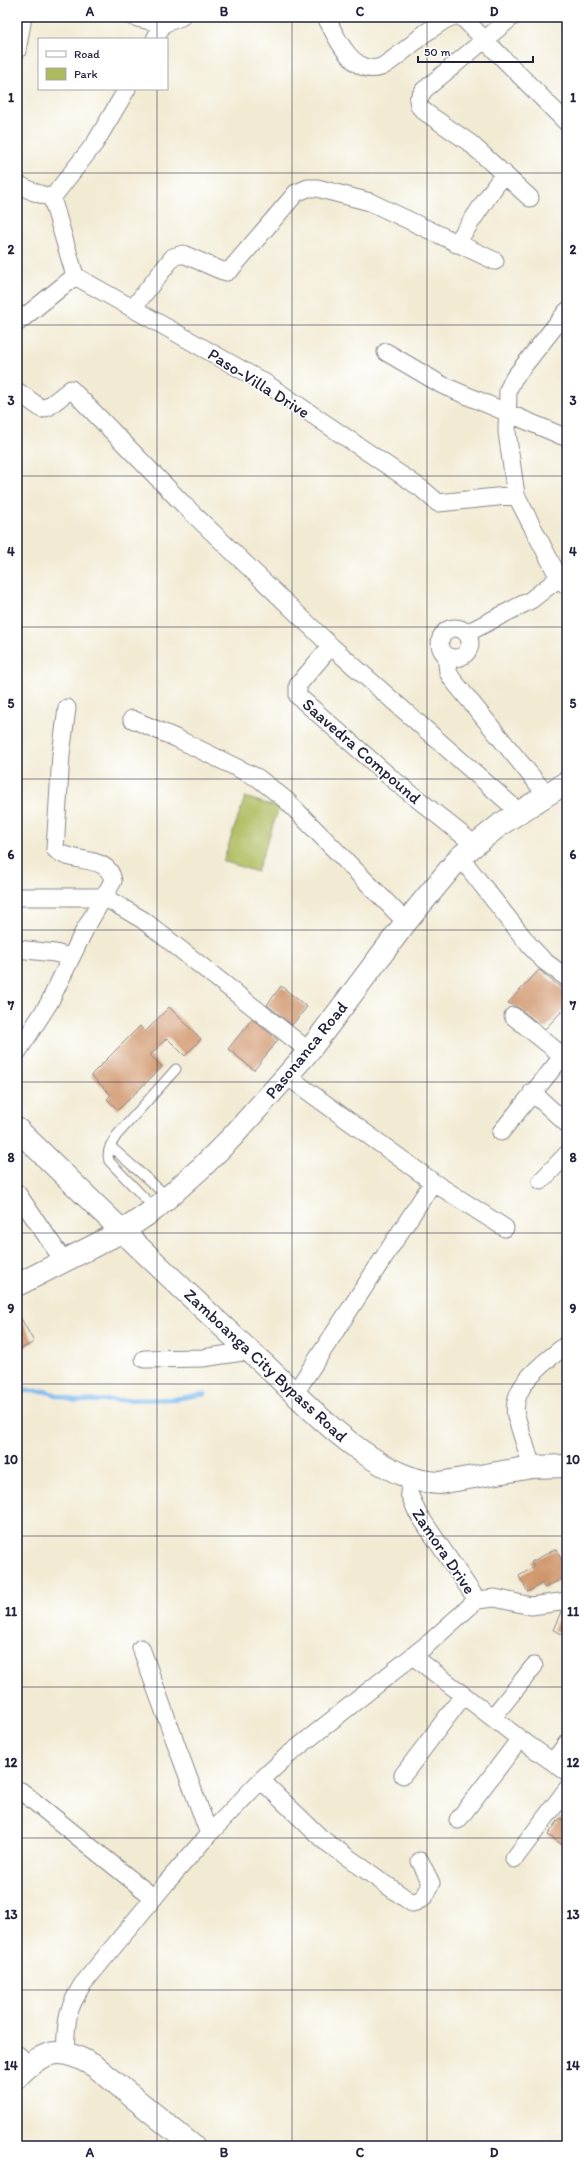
<svg xmlns="http://www.w3.org/2000/svg" width="584" height="2163" font-family="Itim,sans-serif">
<style>
.green{fill:#aebb5d;stroke:#686e4c}
.lines{fill:none;stroke-linecap:round;stroke-linejoin:round}
.stream{stroke:#7bb9ee;stroke-width:4.5}
.building{fill:#d0976d}
.service-casing{stroke:#8a8688;stroke-width:11}
.minor-casing{stroke:#8a8688;stroke-width:19}
.tertiary-casing{stroke:#8a8688;stroke-width:24}
.secondary-casing{stroke:#8a8688;stroke-width:24}
.service{stroke:#fff;stroke-width:9}
.minor{stroke:#fff;stroke-width:17}
.tertiary{stroke:#fff;stroke-width:22}
.secondary{stroke:#fff;stroke-width:22}
.grid{fill:none;stroke:#22223b;stroke-width:1;stroke-opacity:0.55}
.labels{text-anchor:middle;dominant-baseline:central;stroke-width:3.5;stroke-linejoin:round;paint-order:stroke}
.street-label{font-size:17px;fill:#22223b;stroke:#fff}
.neatline{fill:none;stroke:#22223b;stroke-width:1.5}
.grid-label{font-size:13px;text-anchor:middle;font-weight:bold;fill:#22223b}
</style>
<rect width="100%" height="100%" fill="#fff"/>
<filter id="ink" filterUnits="userSpaceOnUse"><feTurbulence type="fractalNoise" baseFrequency=".025" numOctaves="2"/><feDisplacementMap in="SourceGraphic" scale="8" xChannelSelector="R" yChannelSelector="G"/><feConvolveMatrix kernelMatrix="1 2 1 2 8 2 1 2 1" color-interpolation-filters="sRGB"/></filter>
<filter id="wash" filterUnits="userSpaceOnUse"><feTurbulence type="fractalNoise" baseFrequency=".012" numOctaves="4" result="noise"/><feDisplacementMap in="SourceGraphic" scale="16" xChannelSelector="R" yChannelSelector="G"/><feGaussianBlur stdDeviation="0.9" result="paint"/><feColorMatrix in="noise" values="0 0 0 0 0 0 0 0 0 0 0 0 0 0 0 0 0 1.4 0 .05"/><feComposite in="paint" operator="in"/></filter>
<g filter="url(#wash)">
<rect width="100%" height="100%" fill="#f2ebd4"/>
<!-- green -->
<path class="green" d="M245 797 279 808 257 872 223 861Z"/>
<g class="lines">
<!-- stream -->
<path class="stream" d="M17 1391H44L76 1401 174 1399 205 1394"/>
</g>
<g id="blocks">
<!-- building -->
<path class="building" d="M539 970 567 993V1006L545 1029 519 1008 508 1003Z
M281 986 307 1007 292 1025 267 1005Z
M169 1007 201 1039 185 1056 167 1038 150 1055 162 1067 118 1110 107 1099 111 1095 91 1075 140 1026 145 1032Z
M252 1019 278 1040 254 1070 228 1049Z
M17 1311 34 1342 17 1351Z
M556 1549 567 1571V1576L544 1588 542 1583 528 1592 519 1576 534 1567 531 1562Z
M567 1611V1636L553 1630 561 1612Z
M560 1818 567 1823V1848L548 1835Z"/>
</g>
</g>
<g filter="url(#ink)">
<use href="#blocks" fill-opacity="0" stroke="#8a8688" stroke-width="1"/>
<g class="lines">
<defs>
<path id="service" d="M110 1146 168 1197
M155 1209 109 1161C106 1151 111 1144 117 1135L176 1069"/>
<path id="minor" d="M133 17 163 24
M326 17C335 35 353 77 381 67 390 63 416 41 425 33 434 28 442 20 452 17
M462 17 567 123
M512 17 424 90 418 100 419 106 425 112 470 143 530 198
M155 39 163 24 181 17
M17 51 23 17
M17 184 34 192 52 198
M52 198 75 276 267 384 422 489 438 503 516 495
M52 198 95 143 127 89
M456 244 504 173
M133 308 173 257 183 254 220 270 227 272 231 269 296 193 308 188H317L370 202 495 261
M567 311 514 378 508 390 507 432 516 495 559 578 567 586
M17 323 75 276
M386 352 442 385 567 438
M17 391 42 409 48 407 71 389 184 505 331 646 519 812
M440 643a15 15 0 1 1 30 0a15 15 0 1 1-30 0Z
M467 633 531 600 559 578
M331 646 298 685V696L390 777 475 845
M446 656 448 672 452 679 546 794
M132 719 178 739 258 778 286 800 406 922
M460 857 530 946 544 961 567 978
M17 897H104L143 920 309 1051
M17 949 55 953 70 957
M513 1016 563 1056
M17 1053 49 1003 85 929 113 881C109 853 70 865 55 849L61 755 67 708
M287 1076 433 1182 505 1228
M532 1092 567 1124
M501 1132 563 1056 567 1054
M541 1181 567 1154
M17 1193 63 1260
M144 1359 203 1358 249 1351
M295 1393 433 1182
M532 1467 516 1416C510 1384 546 1362 567 1344
M411 1479 409 1493 417 1512 477 1600
M141 1648 209 1834
M413 1656 520 1739 567 1772
M493 1717 534 1666
M553 1762 567 1743
M403 1775 463 1696
M261 1780 322 1839 412 1903C424 1900 427 1894 431 1883L420 1861
M21 1791 154 1898
M458 1820 520 1739
M514 1859 567 1789
M65 2052C67 2021 65 2013 82 1985L166 1883 209 1834 261 1780 287 1756 429 1643 477 1600 495 1598 531 1606 567 1601
M17 2054 29 2065"/>
<path id="tertiary" d="M17 1285 123 1231 155 1209 202 1167 232 1137 309 1051 406 922 460 857 501 824 567 782
M17 2077C45 2048 61 2046 96 2067L193 2146"/>
<path id="secondary" d="M17 1129C99 1208 180 1289 265 1365 298 1396 331 1432 370 1457 392 1471 413 1482 439 1483L532 1467 567 1466"/>
</defs>
<!-- service casing -->
<use href="#service" class="service-casing"/>
<!-- minor casing -->
<use href="#minor" class="minor-casing"/>
<!-- tertiary casing -->
<use href="#tertiary" class="tertiary-casing"/>
<!-- secondary casing -->
<use href="#secondary" class="secondary-casing"/>
<!-- service -->
<use href="#service" class="service"/>
<!-- minor -->
<use href="#minor" class="minor"/>
<!-- tertiary -->
<use href="#tertiary" class="tertiary"/>
<!-- secondary -->
<use href="#secondary" class="secondary"/>
</g>
</g>
<!-- grid -->
<path class="grid" d="M157 17V39M292 17V2146M427 17V2146M157 89V2146M17 173H567M17 325H567M17 476H567M17 627H567M17 779H567M17 930H567M17 1082H567M17 1233H567M17 1384H567M17 1536H567M17 1687H567M17 1838H567M17 1990H567"/>
<g class="labels">
<!-- street labels -->
<g class="street-label">
<text transform="translate(259 383) rotate(32)">Paso-Villa Drive</text>
<text transform="translate(362 751) rotate(41)">Saavedra Compound</text>
<text transform="translate(306 1050) rotate(-51)">Pasonanca Road</text>
<text transform="translate(266 1365) rotate(43)">Zamboanga City Bypass Road</text>
<text transform="translate(444 1551) rotate(56)">Zamora Drive</text>
</g>
</g>
<!-- margin -->
<rect width="584" height="2163" fill="none" stroke="#fff" stroke-width="44"/>
<!-- legend -->
<rect x="38" y="38" width="130" height="52" fill="#ffffff" stroke="#a7a7b1"/>
<rect x="46" y="51" width="20" height="6" fill="#ffffff" stroke="#a7a7b1"/>
<text x="74" y="58" font-size="12" fill="#22223b">Road</text>
<rect x="46" y="68" width="20" height="12" fill="#aebb5d" stroke="#a7a7b1"/>
<text x="74" y="78" font-size="12" fill="#22223b">Park</text>
<!-- scale -->
<path d="M418 56v6h115v-6" fill="none" stroke="#22223b" stroke-width="2"/>
<text x="424" y="56" font-size="12" fill="#22223b" stroke="#ffffff" stroke-width="3" paint-order="stroke">50 m</text>
<rect x="22" y="22" width="540" height="2119" class="neatline"/>
<g class="grid-label">
<text x="90" y="16">A</text>
<text x="224" y="16">B</text>
<text x="360" y="16">C</text>
<text x="494" y="16">D</text>
<text x="11" y="102">1</text>
<text x="573" y="102">1</text>
<text x="11" y="254">2</text>
<text x="573" y="254">2</text>
<text x="11" y="405">3</text>
<text x="573" y="405">3</text>
<text x="11" y="556">4</text>
<text x="573" y="556">4</text>
<text x="11" y="708">5</text>
<text x="573" y="708">5</text>
<text x="11" y="859">6</text>
<text x="573" y="859">6</text>
<text x="11" y="1010">7</text>
<text x="573" y="1010">7</text>
<text x="11" y="1162">8</text>
<text x="573" y="1162">8</text>
<text x="11" y="1313">9</text>
<text x="573" y="1313">9</text>
<text x="11" y="1464">10</text>
<text x="573" y="1464">10</text>
<text x="11" y="1616">11</text>
<text x="573" y="1616">11</text>
<text x="11" y="1767">12</text>
<text x="573" y="1767">12</text>
<text x="11" y="1919">13</text>
<text x="573" y="1919">13</text>
<text x="11" y="2070">14</text>
<text x="573" y="2070">14</text>
<text x="90" y="2157">A</text>
<text x="224" y="2157">B</text>
<text x="360" y="2157">C</text>
<text x="494" y="2157">D</text>
</g>
</svg>
